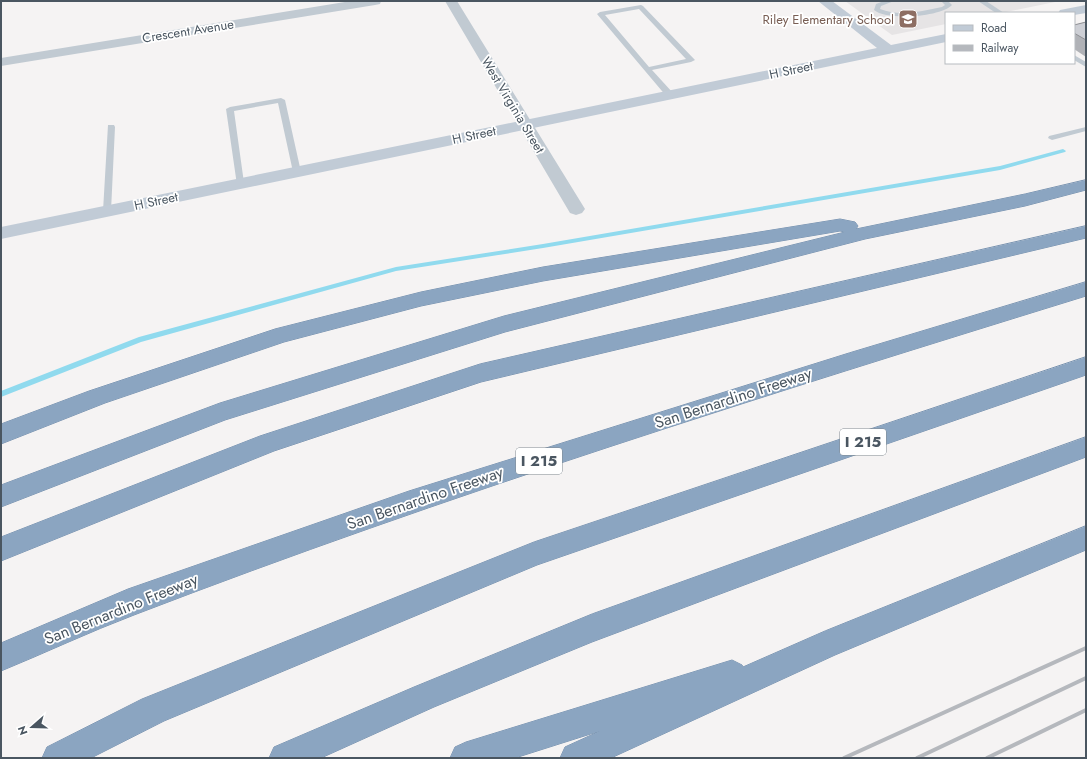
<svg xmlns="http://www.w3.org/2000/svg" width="1087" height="759" font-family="Jost,sans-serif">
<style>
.education{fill:#e6e4e5}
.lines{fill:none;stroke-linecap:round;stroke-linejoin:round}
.stream{fill:#90daee;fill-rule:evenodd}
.highway-casing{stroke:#7690ad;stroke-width:1}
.lane{fill:#c1cad2;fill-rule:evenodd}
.street{fill:#c1cad2;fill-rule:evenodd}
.secondary{fill:#c1cbd6;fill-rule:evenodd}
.highway{fill:#8ba5c1;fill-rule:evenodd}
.rail{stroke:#b5b8bd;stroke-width:4}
.wall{fill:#b0b2b7}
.building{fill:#cdcfd5;stroke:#909195}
.labels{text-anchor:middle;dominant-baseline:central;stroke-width:3.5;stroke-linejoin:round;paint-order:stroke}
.far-education-label{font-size:13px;fill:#785e54;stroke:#fff;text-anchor:end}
.far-street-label{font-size:13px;fill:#4a5661;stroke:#fff}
.shield{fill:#fff;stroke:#808990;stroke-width:1}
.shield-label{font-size:15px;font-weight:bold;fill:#4a5661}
.street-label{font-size:16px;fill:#4a5661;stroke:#fff}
</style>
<rect width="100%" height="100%" fill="#f5f3f3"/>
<!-- education -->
<path class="education" d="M845 1H1060L1001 13H946V24L892 35Z"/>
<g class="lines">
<!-- stream -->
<path class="stream" d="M1063 149 1066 151 1065 152 1000 170 543 248 396 271 141 342 1 397V391L139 337 396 267 543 244 1000 166Z"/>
<defs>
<path id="highway" d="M1086 180V190L1025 206 865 239 505 332 225 420 1 507V485L220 403 504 316 845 232 840 231 543 281 421 306 284 342 105 403 1 444V424L89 391 275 329 421 292 543 267 840 219 855 222 858 226 856 229 1025 194Z
M1086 226V238L481 382 274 451 1 561V537L260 436 480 364Z
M1086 282V296C766 395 446 495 134 615 89 632 45 653 1 671V643L128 589 409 491 849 353Z
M1086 357V375L537 565 164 721 91 758H42L47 747 142 699 534 542Z
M1086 437V457L592 642 434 707 321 758H269L274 747 414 687 592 614Z
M1086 526V550L835 655 611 758H560L565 747 600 731 515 758H450L455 747 466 742 732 660 742 665 743 667 825 631Z"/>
</defs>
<!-- highway casing -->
<use href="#highway" class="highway-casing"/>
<!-- lane -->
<path class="lane" d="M884 1H894L881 6 880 9C900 17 922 11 942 7L945 5 941 1H948L952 5C941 17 887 21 874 10L876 4Z
M978 1H986L1004 13H996Z
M641 5 643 6 695 60 691 62 652 70 673 93V97H667L597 14 600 12ZM639 9 686 59 649 67 605 15Z
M1074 55 1086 62V67L1074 60Z
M281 98 285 100 301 172 297 175 293 172 278 103 234 111 244 183 243 185H237L226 109 230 107Z
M108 125H114L115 127 111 211 107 214 103 211Z
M1086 127V131L1052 140 1048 138 1049 136Z"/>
<!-- street -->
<path class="street" d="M351 1H381L380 4 375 5 1 66V58Z
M445 1H457L585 209 582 213 576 215 570 213Z"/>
<!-- secondary -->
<path class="secondary" d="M818 1H832L891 45 946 34V42L1 239V227L877 48Z
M1086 5V13L1074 15V13H1058L1060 10Z"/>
<!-- highway -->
<use href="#highway" class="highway"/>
<!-- rail -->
<path class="rail" d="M844 758 1086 648
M917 758 1086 678
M987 758 1086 710"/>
</g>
<!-- wall -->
<path class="wall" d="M1086 22V57L1074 49V25Z"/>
<!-- building -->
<path class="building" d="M1086 22V40L1074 33V25Z"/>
<!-- icons -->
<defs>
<symbol id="school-square" viewBox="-11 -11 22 22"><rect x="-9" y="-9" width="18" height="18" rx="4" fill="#8d6e63" stroke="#fff"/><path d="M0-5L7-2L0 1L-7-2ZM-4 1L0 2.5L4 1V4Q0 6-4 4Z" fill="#fff"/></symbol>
</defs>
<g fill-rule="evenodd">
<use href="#school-square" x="897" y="8" width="22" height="22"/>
</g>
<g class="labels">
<!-- far-education labels -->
<g class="far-education-label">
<text x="894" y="19">Riley Elementary School</text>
</g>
<!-- far-street labels -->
<g class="far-street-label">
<text transform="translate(188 31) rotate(-9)">Crescent Avenue</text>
<text transform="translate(791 70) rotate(-12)">H Street</text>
<text transform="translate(513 105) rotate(59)">West Virginia Street</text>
<text transform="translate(474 135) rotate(-12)">H Street</text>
<text transform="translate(156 201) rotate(-12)">H Street</text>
</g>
<!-- shield labels -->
<g class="shield">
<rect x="840" y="429" width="46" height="26" rx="3"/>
<rect x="516" y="448" width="46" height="26" rx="3"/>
</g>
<g class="shield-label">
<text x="863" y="442">I 215</text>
<text x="539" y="461">I 215</text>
</g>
<!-- street labels -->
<g class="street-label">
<text transform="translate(733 398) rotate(-18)">San Bernardino Freeway</text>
<text transform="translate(425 498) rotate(-19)">San Bernardino Freeway</text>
<text transform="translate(121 609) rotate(-22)">San Bernardino Freeway</text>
</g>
</g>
<!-- border -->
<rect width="1087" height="759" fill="none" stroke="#4a5661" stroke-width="4"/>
<!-- legend -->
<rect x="945" y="12" width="130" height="52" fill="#ffffff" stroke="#b7bbc0"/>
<rect x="953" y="25" width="20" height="6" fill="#c1cbd6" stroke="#b7bbc0"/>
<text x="981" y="32" font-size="12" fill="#4a5661">Road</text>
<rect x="953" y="45" width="20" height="6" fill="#b5b8bd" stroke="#b7bbc0"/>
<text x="981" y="52" font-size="12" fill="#4a5661">Railway</text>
<!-- north arrow -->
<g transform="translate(32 727) rotate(250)" stroke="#ffffff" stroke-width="3" paint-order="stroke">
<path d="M0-3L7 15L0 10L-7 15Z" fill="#4a5661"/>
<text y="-6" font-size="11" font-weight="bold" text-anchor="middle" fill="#4a5661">N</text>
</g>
</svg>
